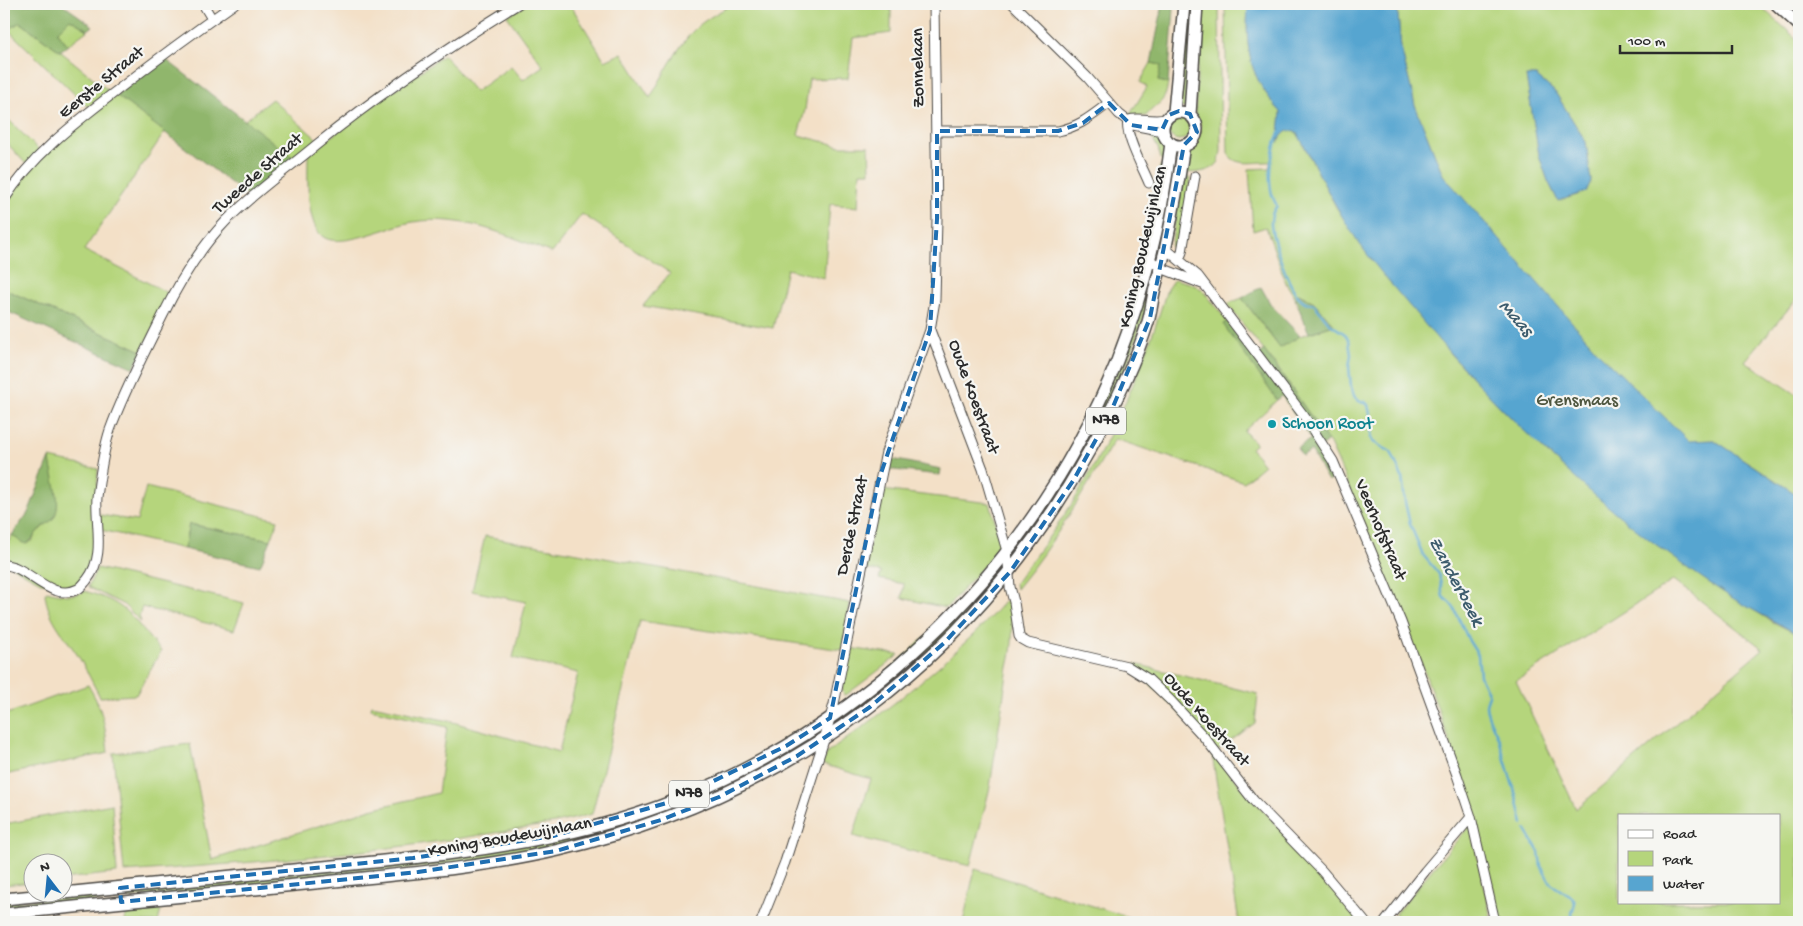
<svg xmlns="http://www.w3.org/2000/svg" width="1803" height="926" font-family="'Gochi Hand',sans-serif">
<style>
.green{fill:#b5d57c;stroke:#708054;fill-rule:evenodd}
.forest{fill:#90b66c;stroke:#5e704c}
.water{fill:#57a5d0;stroke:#41687e}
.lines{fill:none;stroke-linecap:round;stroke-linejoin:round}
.stream{stroke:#57a5d0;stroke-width:2.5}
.minor-casing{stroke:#494642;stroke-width:11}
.major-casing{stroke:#494642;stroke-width:14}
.minor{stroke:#fff;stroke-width:9}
.major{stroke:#fff;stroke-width:11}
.marked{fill:none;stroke:#1f6fb2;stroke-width:4;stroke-dasharray:10 6;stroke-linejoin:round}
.culture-dot{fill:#0f9aa8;stroke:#f6f6f2;stroke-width:2}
.labels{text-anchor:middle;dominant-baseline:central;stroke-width:4.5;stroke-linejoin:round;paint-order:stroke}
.shield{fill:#f6f6f2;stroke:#686867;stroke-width:1}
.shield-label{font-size:16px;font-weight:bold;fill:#2b2b2b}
.street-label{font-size:18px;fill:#2b2b2b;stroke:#f6f6f2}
.park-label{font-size:18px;fill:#4e563f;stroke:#f6f6f2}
.culture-label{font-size:18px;fill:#0d838f;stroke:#f6f6f2;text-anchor:start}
.water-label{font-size:19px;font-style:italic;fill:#3d5c6d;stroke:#f6f6f2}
</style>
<rect width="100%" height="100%" fill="#f6f6f2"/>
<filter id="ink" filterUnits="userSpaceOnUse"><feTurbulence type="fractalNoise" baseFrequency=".02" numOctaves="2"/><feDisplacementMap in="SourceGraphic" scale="10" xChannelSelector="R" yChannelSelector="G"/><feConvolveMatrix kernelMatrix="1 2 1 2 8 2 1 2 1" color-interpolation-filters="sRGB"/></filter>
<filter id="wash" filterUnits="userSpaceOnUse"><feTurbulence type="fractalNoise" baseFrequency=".0096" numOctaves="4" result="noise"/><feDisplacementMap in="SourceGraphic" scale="20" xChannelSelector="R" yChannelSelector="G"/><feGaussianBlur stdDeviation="1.12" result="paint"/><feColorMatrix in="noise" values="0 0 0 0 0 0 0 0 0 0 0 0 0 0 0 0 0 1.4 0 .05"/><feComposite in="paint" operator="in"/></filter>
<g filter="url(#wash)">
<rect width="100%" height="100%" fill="#f3e0c7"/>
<!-- green -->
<path class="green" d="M528 4H570L605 61 622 53 650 98C663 76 675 51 692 32 703 20 719 12 733 4H891V33L853 38 848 78 809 79 805 110 798 135 841 146H869L870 172H860L858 207 830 204 824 278 787 269 773 328 643 306 670 273 582 214 552 253C507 235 462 214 413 222 391 225 344 248 325 238 305 228 308 174 308 155L356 117 444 55 475 92 511 66 523 80 543 66 507 16Z
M1186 4H1193L1186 108 1179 107Z
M1201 4H1219L1221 151C1220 155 1220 160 1218 163 1212 172 1192 174 1182 172L1189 148 1197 141 1201 131 1200 123 1195 114Z
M1225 4H1248C1245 49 1249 78 1281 112L1279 141C1283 132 1289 126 1298 134L1336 207 1367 253 1452 356 1503 410 1559 464 1714 586 1773 622 1799 635V922H1500L1473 806 1423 668 1339 464 1330 444 1277 367 1227 304 1242 298 1280 348 1300 336 1334 325 1314 302 1299 294 1294 296 1286 283 1266 227 1253 231 1249 169 1269 168 1271 162C1258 161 1234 168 1228 153ZM1674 580 1763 649 1576 809 1516 681ZM1619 815H1779V902H1619Z
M1275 4H1339L1340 17 1366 92 1403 156 1458 223 1495 261 1518 270 1566 316 1494 234 1480 226 1443 175 1415 105 1401 48 1397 4H1758L1799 41V296L1745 361 1799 396V496L1714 440 1692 441 1735 479 1799 524V535L1790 530 1699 461 1554 451 1474 369 1399 280 1326 168 1281 78ZM1526 76H1536L1555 92 1586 142 1591 181 1586 192 1558 201 1548 181 1539 155Z
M70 19 88 30 68 45 57 32Z
M20 22 60 51 109 91 88 107 8 30Z
M1151 63 1162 65 1158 81 1168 83C1165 105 1158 101 1146 116H1129L1147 87 1140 82Z
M116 95 165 132 84 250 170 294 142 351 4 289V208L13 189 43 155Z
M272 99 318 140 295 159 244 121Z
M4 115 41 152 27 165 4 140Z
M1168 129a11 11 0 1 1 22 0a11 11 0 1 1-22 0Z
M1148 131C1166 137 1165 145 1165 161L1161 159 1158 148Z
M1163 165 1154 215 1138 284 1160 166Z
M1182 176 1191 178 1179 248 1174 249 1171 247Z
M1153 267 1157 270C1137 352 1101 429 1056 501 1044 520 1028 538 1015 556L1012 552 1050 497Z
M1174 279 1193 284 1203 290 1227 321 1224 324 1277 400 1244 431 1256 444 1251 448 1264 465 1244 482 1115 439C1084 491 1055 542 1016 589L1015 583C1035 555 1057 528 1075 499 1114 433 1146 362 1167 289Z
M50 458 98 469 94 556C77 613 39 580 4 562V550L12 535 21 542 32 541 36 533 43 527 54 478 50 470Z
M146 487 278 520 271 540 189 524 184 549 101 530 100 515 137 521Z
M881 490 990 503 1002 546 946 608 902 598 904 584 879 579 881 572 864 569Z
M485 536 850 603 842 650 640 621 592 814C550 826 506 831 462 838 350 855 237 864 124 872L113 753 190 744 212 860 371 809 438 793 447 727 371 709 372 705 449 721 559 752 578 673 513 658 526 602 472 591Z
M97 568 244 603 234 630 142 607 139 616 141 622 124 605 88 587Z
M998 569H1002L1004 571 957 625 868 703 836 723 835 721Z
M47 591C60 594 73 598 85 591 97 595 110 599 121 607 137 619 147 637 161 651L136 695 100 697C93 684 87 671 80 659 67 638 48 620 45 594Z
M1006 600 1010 601C1013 624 1014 644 1008 667L990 787 970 866 853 836 871 779 822 764 827 753C878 717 927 679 972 636 984 625 995 612 1006 600Z
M848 648 899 655 846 695H844L842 689Z
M1135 664 1258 694 1255 723 1217 751 1133 667Z
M88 685C103 710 105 724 108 753L4 775V715Z
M817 732 820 736 777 762 679 809 568 843 500 857 441 865 125 898 124 891 281 875 606 827Z
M1212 754 1328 882 1361 922H1239Z
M112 804 117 873 63 879 62 864H32V882L4 885V824Z
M1470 825 1492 922H1389L1424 879Z
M975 869 1144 922H963Z
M117 892V899L4 910V903Z
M161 910 158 922H125L126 914Z"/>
<!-- forest -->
<path class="forest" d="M4 4H62L93 26 88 30 70 19 57 32 68 45 60 51 20 22 4 33Z
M1163 4H1171L1174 9 1168 83 1158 81 1161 65 1151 63Z
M164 58 295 159 248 196 116 95Z
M1261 287 1271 305 1300 336 1280 348 1242 298Z
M4 289 142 351 134 368 4 310Z
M1298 294 1314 302 1334 325 1309 333 1294 296Z
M1227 321 1256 356 1264 350 1328 441 1321 447 1336 477 1328 481 1311 451 1302 456 1297 448 1311 439 1282 396 1277 400 1223 324Z
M50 458C51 475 65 506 52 520 48 524 43 526 39 530 34 534 33 541 26 544L21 542 12 535 28 513Z
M887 458 941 469 940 475 885 469Z
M189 524 271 540 260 566 184 549Z"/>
<!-- water -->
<path class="water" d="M1248 4H1397L1401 48 1415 105 1443 175 1599 353 1689 441 1714 440 1799 496V635C1771 619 1741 605 1714 586 1607 514 1512 426 1428 328 1405 300 1380 273 1359 243 1335 208 1318 171 1298 134 1288 126 1282 134 1278 143L1281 112C1249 77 1245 50 1248 4Z
M1526 76H1536L1555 92 1586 142 1591 181 1586 192 1558 201 1548 181 1539 155Z"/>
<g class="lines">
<!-- stream -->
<path class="stream" d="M1279 132C1271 156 1264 184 1277 206 1272 211 1271 217 1271 224 1272 239 1289 289 1300 298 1304 302 1309 304 1314 304L1330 324 1345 334 1349 340 1351 355 1349 367 1351 386 1354 396 1359 401 1365 402 1368 405 1372 423 1371 438 1373 442 1391 452 1402 477 1405 502 1410 524 1423 555 1439 574 1443 597 1450 603 1454 608 1469 641 1478 655 1480 676 1489 695C1488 698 1486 702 1486 706 1487 719 1496 730 1500 742 1507 770 1518 796 1523 824
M1526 830 1539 852 1541 866 1551 884 1573 898 1575 903 1572 913 1573 922"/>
</g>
</g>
<g filter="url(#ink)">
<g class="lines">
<defs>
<path id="minor" d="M203 4 212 19
M1013 4 1087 77 1119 114 1133 125 1163 131
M1128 120C1124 134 1143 168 1149 183
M1128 120C1140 117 1153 122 1166 119
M937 131H1058C1081 126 1091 116 1109 103
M4 200C33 153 80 119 124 85 160 57 197 30 234 4
M1166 249 1198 276 1304 416 1333 461 1401 622 1457 775 1471 817 1495 922
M1149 259 1161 268 1205 285
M1179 260 1182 252 1195 176
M930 330 983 469 1007 551 1010 587 1014 602 1019 636 1021 639 1028 643 1127 666 1148 679 1170 700 1204 737 1254 801 1322 871 1365 922
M4 565C28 565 50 603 78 589 82 587 84 583 87 580 106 556 95 525 97 497 100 475 103 451 110 430 124 391 144 354 162 317 179 282 199 249 226 221 253 193 285 171 315 146 379 94 447 48 518 4
M761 922 785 862 824 740 834 704 886 452 930 330 935 300 937 219 934 4
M1385 922 1425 871 1471 817"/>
<path id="major" d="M1776 4 1799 25
M1163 129a17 17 0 1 1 34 0a17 17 0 1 1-34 0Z
M1174 112 1184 4
M1190 114 1197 4
M4 899C107 889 210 879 313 868 408 859 504 850 597 826 831 764 1027 585 1117 361 1144 292 1162 217 1171 143
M4 914C111 903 218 892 325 882 403 874 482 868 559 850 790 795 974 660 1089 451 1112 410 1134 367 1148 322 1151 312 1152 302 1154 292 1158 276 1163 261 1166 246 1173 213 1179 179 1184 145"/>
</defs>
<!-- minor casing -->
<use href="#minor" class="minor-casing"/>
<!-- major casing -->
<use href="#major" class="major-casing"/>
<!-- minor -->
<use href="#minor" class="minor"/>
<!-- major -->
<use href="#major" class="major"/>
</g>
</g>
<!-- marked area -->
<path class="marked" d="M1109 103 1131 125 1162 130 1169 115 1179 111 1190 114 1197 132 1184 145 1150 318 1110 414 1073 481 1010 572 944 643 870 707 797 756 719 797 661 820 556 851 418 872 121 902 120 888 413 858 553 836 670 802 786 746 830 718 878 482 930 330 937 219V131H1058L1083 123Z"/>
<!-- markers -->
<circle class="culture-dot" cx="1272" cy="424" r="5"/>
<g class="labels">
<!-- shield labels -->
<g class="shield">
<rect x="1086" y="407.5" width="40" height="27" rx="4"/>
<rect x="669" y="780.5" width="40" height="27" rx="4"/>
</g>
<g class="shield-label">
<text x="1106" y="421">N78</text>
<text x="689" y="794">N78</text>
</g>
<!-- street labels -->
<g class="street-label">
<text transform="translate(919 68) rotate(-91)">Zonnelaan</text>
<text transform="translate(102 83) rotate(-39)">Eerste Straat</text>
<text transform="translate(258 174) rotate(-41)">Tweede Straat</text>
<text transform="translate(1144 247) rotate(-77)">Koning Boudewijnlaan</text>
<text transform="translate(973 397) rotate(70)">Oude Koestraat</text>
<text transform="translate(853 526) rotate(-78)">Derde Straat</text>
<text transform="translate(1380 530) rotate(67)">Veerhofstraat</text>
<text transform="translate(1206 720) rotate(48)">Oude Koestraat</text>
<text transform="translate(510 838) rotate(-10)">Koning Boudewijnlaan</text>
</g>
<!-- park labels -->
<g class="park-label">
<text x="1577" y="401">Grensmaas</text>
</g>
<!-- culture labels -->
<g class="culture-label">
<text x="1282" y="424">Schoon Root</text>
</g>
<!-- water labels -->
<g class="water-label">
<text transform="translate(1515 319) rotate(48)">Maas</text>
<text transform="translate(1455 582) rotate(62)">Zanderbeek</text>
</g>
</g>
<!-- margin -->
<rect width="1803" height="926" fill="none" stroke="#f6f6f2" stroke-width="20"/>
<!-- legend -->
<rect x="1618" y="814" width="162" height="90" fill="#f6f6f2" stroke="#a5a5a2"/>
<rect x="1628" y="830" width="25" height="8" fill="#ffffff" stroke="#a5a5a2"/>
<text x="1663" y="838" font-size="15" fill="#2b2b2b">Road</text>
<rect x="1628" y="851" width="25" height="15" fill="#b5d57c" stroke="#a5a5a2"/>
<text x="1663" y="864" font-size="15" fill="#2b2b2b">Park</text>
<rect x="1628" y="876" width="25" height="15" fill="#57a5d0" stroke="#a5a5a2"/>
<text x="1663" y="888" font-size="15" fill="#2b2b2b">Water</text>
<!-- north arrow -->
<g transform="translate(48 878) rotate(344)"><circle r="24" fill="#f6f6f2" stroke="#a5a5a2"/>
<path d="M0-4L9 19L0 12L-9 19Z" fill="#1f6fb2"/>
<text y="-8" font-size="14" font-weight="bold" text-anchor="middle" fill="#2b2b2b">N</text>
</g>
<!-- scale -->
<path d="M1620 45v8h112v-8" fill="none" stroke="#2b2b2b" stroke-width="2.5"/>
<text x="1628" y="45" font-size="15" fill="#2b2b2b" stroke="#f6f6f2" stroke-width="4" paint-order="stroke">100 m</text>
</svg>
